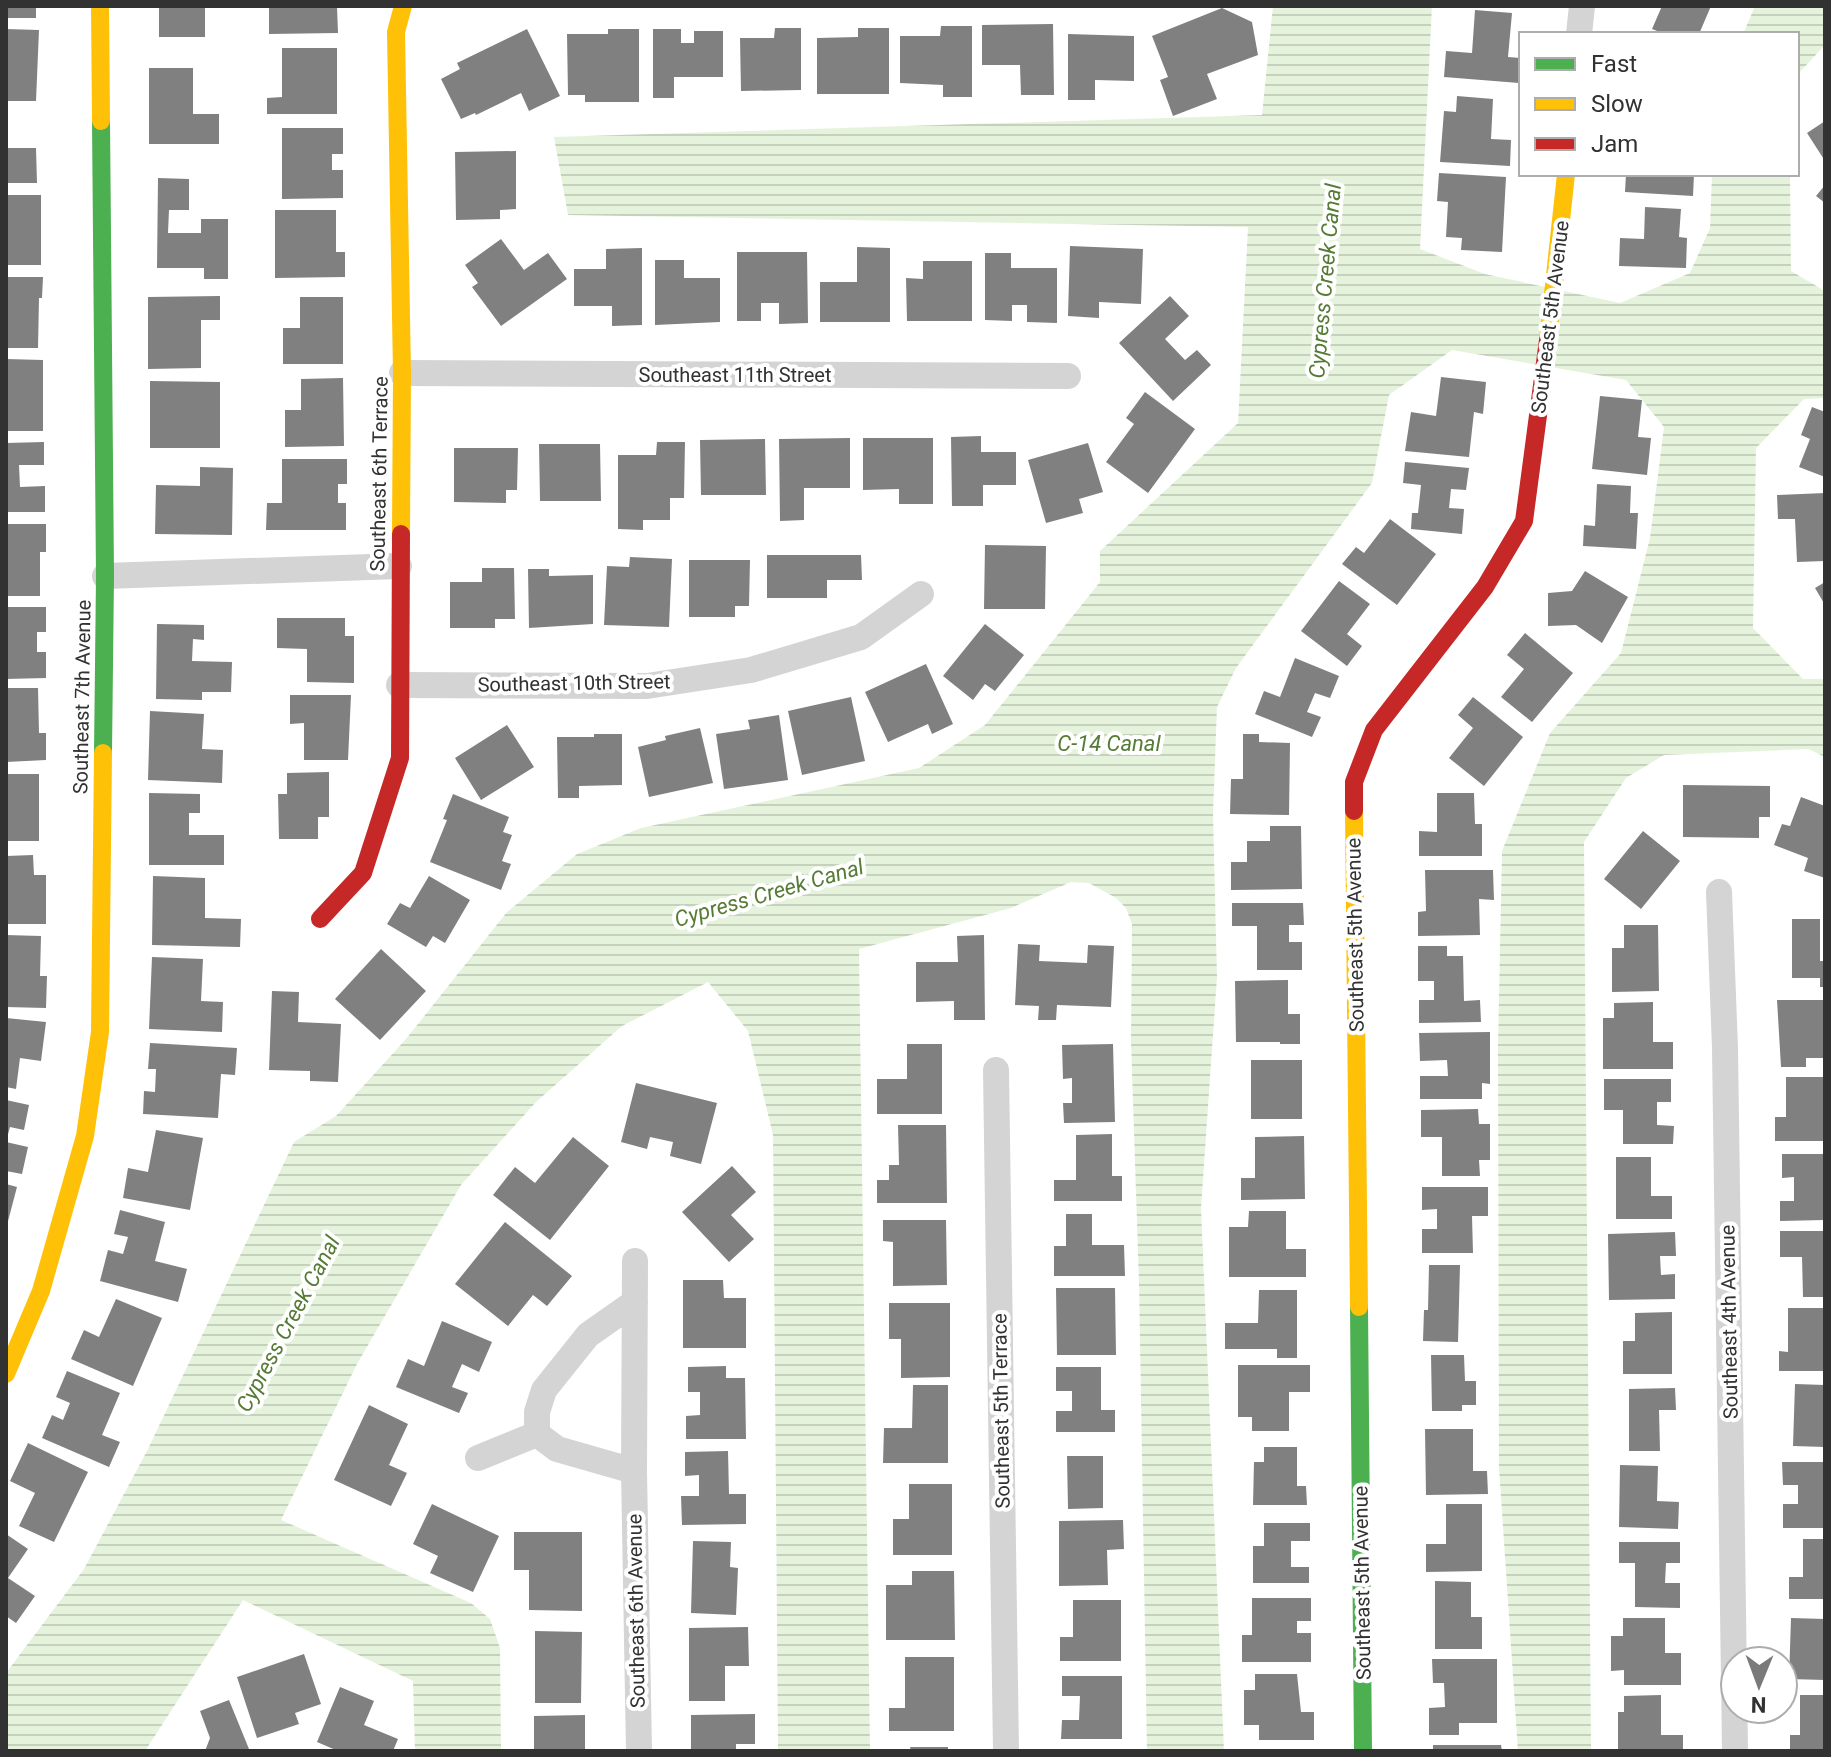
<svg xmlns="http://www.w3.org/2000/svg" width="1831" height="1757" font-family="Roboto,sans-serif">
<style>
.water{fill:url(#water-rules)}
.building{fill:#808080}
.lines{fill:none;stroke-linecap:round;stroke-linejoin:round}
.street{stroke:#d4d4d4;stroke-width:26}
.fast{stroke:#4caf50;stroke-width:18}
.slow{stroke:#ffc107;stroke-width:18}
.jam{stroke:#c62828;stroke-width:18}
.labels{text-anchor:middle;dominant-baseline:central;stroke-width:8;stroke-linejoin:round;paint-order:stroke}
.street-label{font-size:20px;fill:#323232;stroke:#fff}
.water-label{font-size:22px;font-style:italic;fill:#557b34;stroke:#fff}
</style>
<defs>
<pattern id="water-rules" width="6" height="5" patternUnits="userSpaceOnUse" patternTransform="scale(2)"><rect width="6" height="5" fill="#e6f3dc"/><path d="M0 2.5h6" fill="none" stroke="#c6d1bd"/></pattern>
</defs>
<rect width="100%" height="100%" fill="#fff"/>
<!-- water -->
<path class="water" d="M1273 6H1432L1420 249 1485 274 1620 303 1690 273 1710 228 1712 174H1790L1791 271 1825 291V398L1804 399 1756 448 1753 628 1803 679H1825V757L1808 749 1664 755 1626 778 1584 842 1591 1751H1518L1499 1467 1498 1048 1502 851 1550 733 1621 653 1650 538 1664 427 1626 380 1452 350 1389 395 1372 483 1236 668 1217 707 1213 814 1217 977 1201 1208 1224 1751H1147L1139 1283 1131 1041 1132 924 1126 908 1116 898 1089 883 1071 882 1011 908 859 949 870 1751H778L773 1135 748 1031 708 982 622 1026 536 1102 461 1185 357 1364 281 1520 471 1603 490 1619 500 1648 501 1751H415L413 1681 243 1600 145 1751H6V1673L84 1569 148 1449 294 1142 336 1116 406 1039 507 912 577 854 641 828 919 768 985 725 1100 582V551L1238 423 1248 227 568 215 554 137 1262 115Z
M1755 6H1825V45L1797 75V34H1743Z"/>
<!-- building -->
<path class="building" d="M6 6H36V18H6Z
M159 6H205V37H159Z
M269 6H337L338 33 269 34Z
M1662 6H1711L1699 34H1665L1652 29Z
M1222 8 1252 22 1258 55 1207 74 1217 99 1173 116 1160 80 1168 77 1152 36Z
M1475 10 1512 13 1508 57 1521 58 1519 83 1444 77 1446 51 1472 53Z
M1053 24 1054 95H1021L1020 65H982V25Z
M941 26H972V97H943V85L900 83V36H940Z
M775 28H801V90L741 91 740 38H774Z
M858 28H889V94H817V38L858 37Z
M6 29 39 30 36 101H6Z
M527 29 560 96 529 111 521 93 476 115 475 113 461 119 441 79 460 69 457 63Z
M608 29H639V102H585V95H568L567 34H608Z
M653 29H681V43H694V31H723V77H674V98H653Z
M1068 34 1134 36V81L1095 80V100H1068Z
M282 48H337V114H267V98L282 97Z
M149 68H193V114H219V144H149Z
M1457 96 1493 99 1491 139 1511 140 1510 166 1440 162 1444 111 1456 112Z
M1825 121V161L1807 133Z
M282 128H343V154H332V170H343V198L282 199Z
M6 148H36L37 183H6Z
M516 151V209L500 210V219L456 220 455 152Z
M1439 173 1506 177 1502 252 1461 250 1462 238 1446 237 1448 202 1437 201Z
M1626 174H1694L1693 196 1625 192Z
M158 178 189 179V210H169L168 233H201V219H228V279H204V268H157Z
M1825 185V203L1816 196Z
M6 195H41V265H6Z
M1645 207 1681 209 1679 237 1687 238 1686 268 1619 266 1620 238 1644 239Z
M275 210H336V252H345V277L275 278Z
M501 239 524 270 548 253 567 279 501 326 472 287 478 283 465 265Z
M1070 246 1143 249 1141 304 1099 302V318L1068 316Z
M857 247 890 248V322H820V282H857Z
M642 248V325L612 326V306H574V269H606V249Z
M737 252H807L808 323 779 324V303H761V321H737Z
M985 253H1011V268H1057V323L1027 322V305H1012V321L985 320Z
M655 260H684V278H720V322L655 325Z
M923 261H972V321H907L906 278 923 279Z
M6 277H43L42 298H39L38 348H6Z
M220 296V320H201V368L148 369V297Z
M1170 296 1189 316 1165 339 1185 360 1197 350 1211 365 1173 401 1119 343Z
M300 297H343V364H283V328H300Z
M6 359 43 360V431H6Z
M1441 377 1486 382 1483 414 1474 412 1469 457 1405 451 1411 412 1436 416Z
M343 378 344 446 285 447V410H301V379Z
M150 381 220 382V448H150Z
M1145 392 1195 429 1148 493 1106 462 1134 424 1126 418Z
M1600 396 1642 400 1638 437 1651 438 1647 475 1592 469Z
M1812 407 1825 412V477L1799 467 1810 439 1801 435Z
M981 436V452H1016V485H983V506H952L951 437Z
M850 438V488H804V520L780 521 779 439Z
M863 438H933V504H899V489L863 490Z
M765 439 766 495H701L700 440Z
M44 442V465H19L20 487 45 486V512H6V443Z
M657 442H685L684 498H670V520H643V530L618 529V455H656Z
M1088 443 1103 492 1079 499 1083 513 1046 523 1028 460Z
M539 444H600L601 501H540Z
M454 448H518L517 490H506V503L454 502Z
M282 459H347V484H338V503H346V530H266L267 503H282Z
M1405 462 1469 468 1466 490 1451 489 1449 508 1464 509 1462 534 1411 529 1412 513H1418L1421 485 1403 483Z
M200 467 233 468 232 535 155 534 156 485 200 486Z
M1597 484 1631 486 1630 513H1638L1636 549 1583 546 1584 525 1595 526Z
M1825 493V561L1797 562 1795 519H1778L1777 495Z
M1390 519 1436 554 1397 605 1342 564 1356 547 1364 553Z
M6 524H46V552H40V596H6Z
M985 545 1046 546 1045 609H984Z
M767 555H861L862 580H827V598H767Z
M630 557 672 559 669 627 604 625 607 566 629 567Z
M689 560H750L749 606H735V617H689Z
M482 568H514L515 619H495V628H450V582H482Z
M528 569H549V576L593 575V624L529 628Z
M1585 571 1628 597 1602 643 1576 625 1548 626V593L1572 591Z
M1339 581 1370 604 1347 634 1362 646 1347 666 1301 631Z
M1825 582V605L1815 588Z
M6 607H46V632H37V652H46V678L6 679Z
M277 618H345V636H354V683L307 682V649L277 648Z
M157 624 204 625V640L193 639 192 661 232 662 231 692H202V700L156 699Z
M985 624 1024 655 995 691 985 684 973 700 943 676Z
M1525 633 1573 673 1532 722 1501 697 1524 669 1507 655Z
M1295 658 1339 676 1330 698 1315 693 1307 712 1321 717 1312 737 1255 714 1264 691 1280 697Z
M926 664 953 724 932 734 928 724 888 742 865 692Z
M6 688H38L39 733H46V760L6 762Z
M290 695H351L348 760H304V723L290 724Z
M851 697 865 761 802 775 788 711Z
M1473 697 1523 737 1484 786 1449 758 1473 728 1458 715Z
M150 711 204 714 202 749 223 750 222 783 148 780Z
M779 715 788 780 724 789 716 734 750 729 748 720Z
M507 725 534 767 481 800 455 758Z
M700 728 713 783 649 797 638 747 666 740 665 736Z
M594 734H622V785L579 786V798H558L557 737H594Z
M1243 734H1259V742L1290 743 1289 815 1230 814 1231 779H1243Z
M329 772V817H318V839H279L278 794H287V773Z
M6 774H39V841H6Z
M1683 785 1770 786V817H1759V838L1683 837Z
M149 793 200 794V813H189V835H224V865H149Z
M1437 793H1474L1475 824H1482V856H1419V831L1437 832Z
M453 794 509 817 503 832 512 835 502 861 511 864 501 890 430 862 447 820 443 819Z
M1801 797 1825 806V878L1804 871 1808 858 1774 845 1782 824 1790 826Z
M1270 826H1301L1302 889 1231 890V862H1247V841H1270Z
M1643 831 1680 861 1641 909 1604 879Z
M33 855 34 875H46V924H6V856Z
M1425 870H1493L1494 900 1479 899 1480 935 1418 936V912L1426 911Z
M153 876 205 878V918L241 919 240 947 152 945Z
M429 876 470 900 445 943 433 936 426 947 387 924 400 903 410 908Z
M1232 903H1303L1304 925H1289V942H1302V970H1257V926H1232Z
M1792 919H1820V961H1825V987H1820V978H1792Z
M1624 925H1658L1659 991 1612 992V948H1624Z
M6 935 41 936 40 976H47L46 1008 6 1007Z
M984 935 985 1020H954V1001L916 1002V962H958L957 936Z
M1018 944 1040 945 1039 961 1087 963 1088 945 1114 946 1111 1007 1057 1005 1056 1020H1038L1039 1006 1015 1005Z
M1418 946H1447V956H1463L1464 1001 1480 1000 1481 1022 1419 1023V1000H1434V981H1418Z
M381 949 426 991 380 1040 335 999Z
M152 957 203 959 201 1001 223 1002 222 1032 149 1029Z
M1288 980V1014H1300V1044H1280V1042H1236L1235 981Z
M272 991 299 992 298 1022 341 1024 338 1082 310 1081V1071L269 1070Z
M1777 1000H1825V1058H1806V1067H1781Z
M1653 1002V1042H1673V1069H1603V1018H1614V1003Z
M6 1018 46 1022 41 1061 20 1058 16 1089 6 1087Z
M1490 1032V1084L1482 1083V1099H1420V1076H1448L1447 1060 1420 1061 1419 1033Z
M150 1043 237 1048 235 1075 221 1074 218 1118 143 1114 144 1091 155 1092 156 1069H148Z
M907 1044H942V1114H877V1079H907Z
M1113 1044 1115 1122 1064 1123 1063 1103H1072V1078L1063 1079 1062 1045Z
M1251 1060H1302V1119H1251Z
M1786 1077H1825V1141H1775V1117H1786Z
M1604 1079H1671V1102H1657V1125L1674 1126 1673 1144H1623V1110H1604Z
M636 1083 717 1103 701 1164 670 1156 673 1142 650 1137 647 1149 621 1142Z
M6 1100 29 1105 24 1130 10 1127 7 1138Z
M1478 1109 1479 1124H1490V1160H1479L1480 1176H1442V1137H1421V1110Z
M898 1125H946L947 1203H877V1180H889V1165H899Z
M156 1130 203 1138 190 1210 123 1198 128 1168 148 1172Z
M1112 1134V1176H1122V1201H1054V1180H1076V1135Z
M1304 1136 1305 1199 1241 1200V1178H1255V1137Z
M573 1137 609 1166 550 1240 493 1195 515 1167 535 1183Z
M6 1142 28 1147 22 1174 6 1171Z
M1782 1154H1825V1220L1780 1221V1201H1794V1177L1782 1178Z
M1616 1157H1651V1196H1672V1219H1616Z
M732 1166 756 1192 731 1215 754 1239 729 1262 682 1212Z
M6 1184 17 1187 7 1225H6Z
M1422 1187H1488V1216H1472L1473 1253H1422V1229H1437V1209L1422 1210Z
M120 1210 165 1222 155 1261 187 1269 178 1302 100 1281 108 1250 123 1254 128 1237 114 1234Z
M1249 1211H1286V1249H1306V1277H1229V1227H1248Z
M1066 1214H1092V1245H1124L1125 1276H1054V1246H1066Z
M883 1220H946L947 1285 893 1286V1242L883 1241Z
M505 1222 572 1276 547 1306 533 1295 508 1326 455 1284Z
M1780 1231H1825V1297H1803L1802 1257H1780Z
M1675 1232 1676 1256H1660L1661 1275 1675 1274V1299L1609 1300 1608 1234Z
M1429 1265H1460L1458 1342 1423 1341 1424 1310H1428Z
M683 1280H723L724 1298H746V1348H683Z
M1056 1288H1115L1116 1355H1057Z
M1259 1290H1297V1358H1277V1349H1225V1323H1258Z
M116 1299 162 1318 133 1386 71 1359 84 1330 99 1337Z
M889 1303H950V1377L901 1378V1339H889Z
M1788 1308H1825V1371H1779V1351L1788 1352Z
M1672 1312V1374H1623V1341H1635V1313Z
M442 1321 492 1342 479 1372 462 1364 452 1387 468 1393 459 1413 396 1387 408 1359 424 1366Z
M1431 1355H1464L1465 1381H1476V1405H1462V1411H1432Z
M1238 1365H1310V1392H1289V1431H1252V1417H1238Z
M726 1366V1378H745L746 1439H686V1416L700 1415V1392H688V1367Z
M1056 1367H1101V1410H1115V1432H1056V1411H1072V1391H1056Z
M67 1371 120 1393 102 1435 120 1442 109 1467 42 1438 52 1415 63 1420 70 1403 56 1397Z
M1795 1384 1825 1385V1447L1793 1446Z
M913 1385H948V1463H883L884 1428H912Z
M1675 1388 1676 1410H1659L1660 1451H1629V1389Z
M369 1405 408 1424 389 1465 407 1473 391 1506 334 1480Z
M1425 1429H1473V1471H1487L1488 1494 1426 1495Z
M28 1443 88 1472 54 1542 19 1526 35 1493 10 1481Z
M1264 1447H1297V1486H1306L1307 1505H1253L1254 1462H1264Z
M728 1451 729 1494H746V1524L682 1525 681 1496H699V1475L685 1476V1452Z
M1067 1456H1103V1508L1068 1509Z
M1782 1462H1825V1528H1783V1504H1798V1485H1783Z
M1620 1465 1658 1466 1657 1501 1679 1502 1678 1529 1619 1527Z
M909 1484H952V1555H893V1519H909Z
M432 1504 499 1536 473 1592 430 1573 438 1556 413 1544Z
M1446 1504H1482V1571L1426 1572V1544H1446Z
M1123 1520 1124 1549 1107 1550 1108 1585 1059 1586V1521Z
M1264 1523H1310V1541H1291V1567H1309V1583H1253V1546H1264Z
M514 1532H582V1611L529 1610V1570H514Z
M6 1534 28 1549 8 1578 35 1596 16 1623 6 1616Z
M1803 1539H1825V1599H1789V1577H1803Z
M693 1541 731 1542 730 1567 738 1568 736 1615 691 1613Z
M1619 1542H1680V1563H1666L1665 1583H1680V1608L1635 1607V1563H1619Z
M912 1571H954L955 1640H886V1585H912Z
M1435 1581 1471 1582V1617H1482V1649H1435Z
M1252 1598H1311V1621H1297V1633H1311V1662H1242V1635H1252Z
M1073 1600H1121V1661H1060V1637H1073Z
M1623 1618H1665V1653H1681V1685H1624V1670L1611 1671V1636H1623Z
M1791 1618 1825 1619V1680L1789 1679Z
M748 1627 749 1666H725V1701H689V1628Z
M535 1631 582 1632 581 1703H535Z
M304 1654 321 1704 295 1713 299 1724 257 1738 237 1677Z
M905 1657H954V1731H889V1708H905Z
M1432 1659H1497V1723H1459V1735H1429V1708L1445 1707 1444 1683H1433Z
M1255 1674H1297L1301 1712H1314V1740H1259V1725H1244V1690H1255Z
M1062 1676H1122V1739H1061L1062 1720H1079L1080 1696H1062Z
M340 1687 374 1701 364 1725 398 1739 393 1751H338L317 1742Z
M1661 1695V1735H1683V1751H1618V1712H1624V1696Z
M1800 1695H1825V1751H1790V1735H1800Z
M229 1700 249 1749 205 1751 210 1738 200 1711Z
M755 1714V1744H736V1751H691V1715Z
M585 1715V1751H534V1716Z
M1433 1745H1501L1502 1751H1433Z
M910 1747H948V1751H911Z"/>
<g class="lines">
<!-- street -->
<path class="street" d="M1579 34 1582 6
M402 373 1068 376
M105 576 399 566
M399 685 647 686 751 670 861 637 921 594
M1719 892 1725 1048 1735 1751
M996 1070 1006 1751
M635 1261 634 1471 639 1751
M478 1458 537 1434
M634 1471 557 1449 537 1434V1412L544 1390 588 1335 635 1302"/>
<!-- fast -->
<path class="fast" d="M101 121 105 576 103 753
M1359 1307 1363 1751"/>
<!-- slow -->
<path class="slow" d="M100 6 101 121
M1548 340 1566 174
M401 534 402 373 396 32 403 6
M1354 811 1359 1307
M6 1374 41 1291 85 1136 100 1032 103 753"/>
<!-- jam -->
<path class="jam" d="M1354 811V782L1374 730 1485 587 1524 521 1548 340
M320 919 363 873 400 758 401 534"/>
</g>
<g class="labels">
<!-- street labels -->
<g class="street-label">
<text transform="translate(1550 317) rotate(-83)">Southeast 5th Avenue</text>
<text x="735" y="375">Southeast 11th Street</text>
<text transform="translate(379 474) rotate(-89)">Southeast 6th Terrace</text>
<text transform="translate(574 683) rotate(-1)">Southeast 10th Street</text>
<text transform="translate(82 697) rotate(-89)">Southeast 7th Avenue</text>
<text transform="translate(1355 935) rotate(-91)">Southeast 5th Avenue</text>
<text transform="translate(1729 1322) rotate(-91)">Southeast 4th Avenue</text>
<text transform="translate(1001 1411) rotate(-91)">Southeast 5th Terrace</text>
<text transform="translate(1362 1583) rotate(-91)">Southeast 5th Avenue</text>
<text transform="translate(636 1611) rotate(-91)">Southeast 6th Avenue</text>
</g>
<!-- water labels -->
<g class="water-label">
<text transform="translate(1325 281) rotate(-85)">Cypress Creek Canal</text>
<text x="1109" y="743">C-14 Canal</text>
<text transform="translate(769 893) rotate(-16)">Cypress Creek Canal</text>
<text transform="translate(288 1324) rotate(-62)">Cypress Creek Canal</text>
</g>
</g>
<!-- border -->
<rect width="1831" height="1757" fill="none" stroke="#323232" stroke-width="16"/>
<!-- legend -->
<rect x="1519" y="32" width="280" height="144" fill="#ffffff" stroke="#adadad" stroke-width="2"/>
<rect x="1535" y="58" width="40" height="12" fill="#4caf50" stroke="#adadad" stroke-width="2"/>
<text x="1591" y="72" font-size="24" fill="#323232">Fast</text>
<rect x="1535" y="98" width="40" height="12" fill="#ffc107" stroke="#adadad" stroke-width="2"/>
<text x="1591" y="112" font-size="24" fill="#323232">Slow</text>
<rect x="1535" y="138" width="40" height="12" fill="#c62828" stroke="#adadad" stroke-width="2"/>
<text x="1591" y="152" font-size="24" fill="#323232">Jam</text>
<!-- north arrow -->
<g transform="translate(1759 1685) rotate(181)"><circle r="38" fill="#ffffff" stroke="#adadad" stroke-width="2"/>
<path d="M0-6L14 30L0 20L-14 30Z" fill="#7a7a7a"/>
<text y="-12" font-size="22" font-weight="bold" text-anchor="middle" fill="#323232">N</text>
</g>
</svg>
